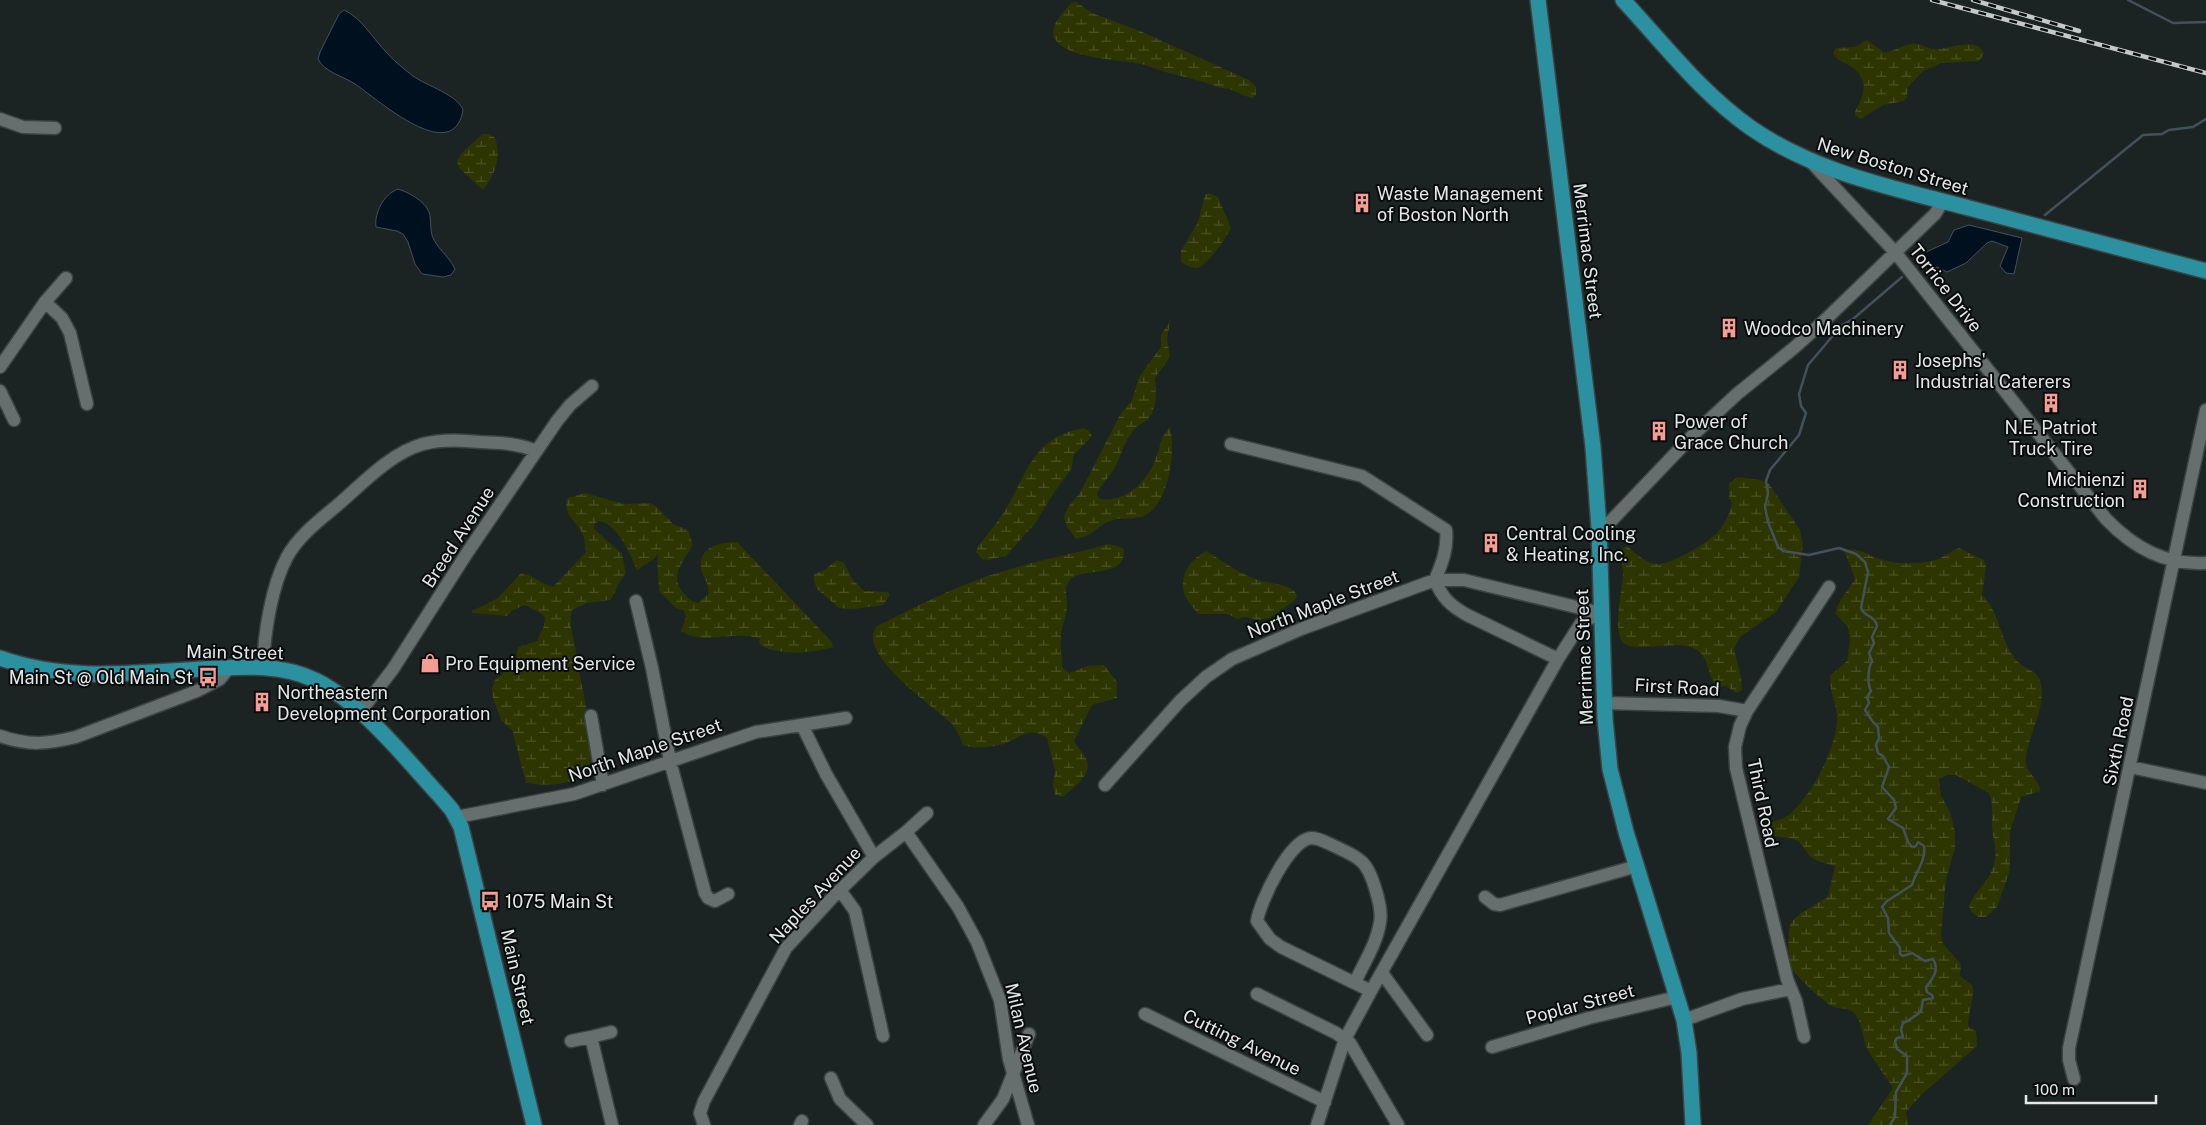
<svg xmlns="http://www.w3.org/2000/svg" width="2206" height="1125" font-family="'Public Sans',sans-serif">
<style>
.wetland{fill:url(#wetland-marsh)}
.water{fill:#00101f;stroke:#44515b}
.lines{fill:none;stroke-linecap:round;stroke-linejoin:round}
.stream{stroke:#44515b;stroke-width:2.5}
.minor-casing{stroke:#3b4241;stroke-width:15}
.major-casing{stroke:#3b4241;stroke-width:18}
.minor{stroke:#666f6d;stroke-width:12}
.major{stroke:#2b909f;stroke-width:15}
.rail-casing{stroke:#c3c9c8;stroke-width:4.5}
.rail{stroke:#090c0c;stroke-width:2.5;stroke-dasharray:8;stroke-linecap:butt}
.labels{text-anchor:middle;dominant-baseline:central;stroke-width:4;stroke-linejoin:round;paint-order:stroke}
.street-label{font-size:18px;fill:#e3e8e7;stroke:#090c0c}
.poi-label{font-size:18px;fill:#e3e8e7;stroke:#090c0c;text-anchor:start}
</style>
<defs>
<pattern id="wetland-marsh" width="20" height="14" patternUnits="userSpaceOnUse" patternTransform="scale(1.25)"><rect width="20" height="14" fill="#2d3501"/><path d="M1 5h8M5 5V1M11 12h8M15 12V8" fill="none" stroke="#4b5226"/></pattern>
</defs>
<rect width="100%" height="100%" fill="#1c2423"/>
<!-- wetland -->
<path class="wetland" d="M1076 2 1092 13 1140 31 1249 80 1256 87V95L1253 98C1245 97 1240 93 1232 90 1228 88 1222 89 1217 87 1198 79 1178 76 1159 70 1153 68 1147 65 1141 64 1121 60 1064 58 1055 39 1048 26 1064 12 1071 3Z
M1867 40 1885 53C1894 51 1901 46 1911 44 1918 42 1926 48 1933 49 1946 51 1978 34 1984 54L1979 61 1942 63 1923 71 1908 87 1907 97 1904 101 1883 105 1861 119 1855 115V112C1866 91 1870 76 1845 63 1839 60 1836 59 1833 53L1836 48 1855 47Z
M482 134H490L495 138C502 156 495 175 483 190L459 168 457 161C462 150 473 144 482 134Z
M1209 193 1218 197 1231 228C1226 238 1209 262 1200 267 1193 270 1186 265 1181 262V251L1198 222 1205 195Z
M1170 321 1167 339 1170 357 1155 378C1156 392 1158 407 1148 419 1144 423 1137 425 1133 431 1124 442 1121 456 1114 469 1109 478 1101 484 1097 494L1100 499C1127 503 1149 480 1157 455 1161 445 1161 435 1170 427 1176 451 1169 508 1141 517 1131 520 1119 517 1110 521 1095 527 1095 536 1076 539L1067 527 1064 517 1068 507 1080 493 1120 415 1132 400 1139 377 1161 347V335Z
M1083 428 1088 430 1092 436 1073 456 1072 468 1053 494 1036 522 1006 556 988 560 982 559 976 552 978 546C987 535 996 524 1004 512 1028 474 1031 438 1083 428Z
M1738 477 1760 480 1769 484 1800 530 1803 544 1799 577 1776 612 1740 637 1734 649 1741 676 1742 690 1737 693 1726 686 1717 687C1707 676 1710 659 1697 650 1688 644 1674 645 1663 646 1652 646 1635 650 1625 644 1611 637 1623 586 1623 573 1623 565 1619 558 1620 550L1627 546C1635 553 1645 563 1657 564 1671 565 1705 544 1716 534 1724 526 1730 514 1732 503L1729 497V483Z
M585 493 624 504 650 503 657 507 673 524 688 530 693 545C685 559 669 576 682 591 687 597 690 601 698 603L708 594C710 584 705 582 702 572 695 548 719 542 737 542L832 642 833 647C815 653 772 657 759 643L760 639C734 629 705 647 681 631L686 617 684 611 676 608 659 591C659 578 656 566 658 553L655 558 637 570C629 553 619 524 598 521L595 524 594 529 622 554 626 574C617 582 617 591 610 600L587 603 572 610C568 628 574 636 576 652 581 689 595 731 590 768 569 787 553 786 526 783L512 730 501 720 493 698 492 689 494 681 516 661 518 647 537 641 544 626 545 618 542 614 525 605 513 610 507 616 472 613V611L498 598 521 573C533 575 541 584 553 587L586 552C585 547 585 540 583 535 578 522 562 515 567 498Z
M1109 544 1118 546 1124 549C1126 580 1084 566 1070 580 1063 587 1067 594 1067 602 1068 614 1062 624 1061 636 1060 646 1062 657 1062 667L1069 673 1087 666 1104 665 1117 682V698L1092 705 1074 741C1077 748 1085 754 1087 761 1092 775 1072 789 1063 797L1055 795 1053 785 1055 770 1047 738C1027 726 1021 738 1003 744 990 748 975 749 963 745 960 738 957 730 952 724 935 707 854 653 877 626 913 608 950 589 988 576 1028 562 1069 555 1109 544Z
M1959 548 1984 560 1986 567 1982 595C1999 611 2000 637 2013 656 2025 674 2042 666 2042 694 2041 717 2026 741 2026 761 2025 773 2040 779 2040 791L2021 797 2010 831V870L1997 907 1986 917H1979L1972 913 1969 906C1974 892 1987 883 1992 870 2000 852 1991 837 1992 819 1992 809 1993 803 1989 793L1956 775H1947L1939 779 1941 796 1950 812 1955 832V848L1946 879 1941 935 1943 944 1961 964 1960 976 1973 986C1974 1001 1968 1012 1968 1027L1976 1031 1977 1046 1921 1095 1906 1112 1908 1125H1868L1893 1088C1885 1075 1875 1063 1868 1050 1862 1039 1863 1024 1855 1014 1848 1006 1842 1010 1834 1007 1826 1004 1795 976 1792 968 1788 960 1787 931 1791 923 1799 911 1817 905 1828 896L1835 866C1826 863 1815 862 1809 855 1805 850 1802 843 1796 840 1785 835 1770 840 1763 828 1771 820 1782 821 1790 814 1811 796 1835 750 1837 722 1838 706 1829 692 1830 676L1847 661 1850 640 1848 627 1835 613C1839 599 1848 591 1855 579L1844 550C1864 549 1860 552 1877 558 1894 565 1921 565 1938 559 1945 556 1952 551 1959 548Z
M1206 551C1223 561 1239 574 1258 580 1270 584 1291 583 1297 595L1295 600 1270 618 1259 620 1245 617 1238 619 1227 614H1198C1194 608 1186 600 1184 593 1179 574 1190 560 1206 551Z
M837 560 844 563 853 580 864 591 888 592 890 595 883 605 854 609 839 608 817 589 814 581V574L823 571Z"/>
<!-- water -->
<path class="water" d="M344 10C361 17 374 40 387 53 395 62 404 69 413 76 427 86 458 95 463 110 453 168 376 98 355 84 343 76 324 72 318 59L320 52 339 14Z
M398 189C408 192 425 201 429 212 432 221 429 231 434 240 440 251 450 258 455 269L451 275 443 277 422 274 415 264 408 242 403 234 397 231 376 227C374 213 384 194 398 189Z
M1969 225 2022 238 2014 274 2006 273 2000 266 2008 247 1992 241 1987 243 1966 263 1947 272 1937 267 1928 270 1918 261 1924 253 1948 242 1954 230Z"/>
<g class="lines">
<!-- stream -->
<path class="stream" d="M2128 0 2173 23 2206 22
M2045 215 2143 135 2162 134 2169 130 2193 127 2206 119
M1890 1125 1895 1117 1896 1092 1907 1073V1056L1897 1049 1895 1041 1897 1038 1903 1037 1901 1029 1903 1023C1907 1022 1918 1014 1921 1011L1923 1000 1933 998 1932 995 1927 992 1926 987C1933 978 1940 970 1933 959L1925 961 1912 953 1903 956 1900 954V948L1889 933 1888 918 1882 907 1887 901 1912 885C1916 871 1926 861 1924 846L1918 842 1916 846 1912 847 1908 842 1903 828 1888 819 1896 808 1894 800 1882 787 1889 767 1883 756 1878 753 1876 745 1879 738 1878 727C1872 722 1869 716 1865 710L1869 703 1867 697 1871 691C1867 683 1868 668 1872 661L1869 653 1874 643 1872 637 1877 626C1875 615 1864 617 1861 608L1868 572 1865 562 1856 554 1839 548 1809 555 1783 551 1778 547 1768 522 1765 507 1768 493 1766 481 1770 470 1799 435 1806 413 1801 406 1799 394 1808 365 1842 325 1853 319 1902 277"/>
<defs>
<path id="minor" d="M0 119 23 127 55 128
M1811 162 1895 252 2106 519C2134 548 2165 565 2206 563
M45 302 62 318 70 333 87 404
M0 367 45 302 66 278
M0 391 14 420
M1231 444 1362 476 1446 530C1448 549 1442 563 1435 580 1442 598 1451 606 1467 615L1558 659
M1599 528 1610 522 1694 434 1737 394 1795 347 1824 321 1935 214 1943 201
M636 601 652 668 670 761 705 893 708 898 715 901 728 894
M263 668C264 635 271 587 287 557 299 535 321 519 340 503 364 482 391 453 423 444 441 439 462 440 480 442 500 443 517 443 536 451
M1604 703 1719 706 1747 711
M360 712 393 669 467 553 557 421 570 405 592 386
M591 716 603 785
M802 725 826 774 874 857
M0 736C30 746 46 744 76 737L197 691 220 679 229 668
M2130 767 2206 783
M1105 785 1180 701 1206 677 1232 659 1301 629 1435 580H1464L1601 613
M457 817 574 794 756 732 846 718
M906 832 958 907 977 942 1000 1000 1009 1059 1028 1125
M840 890 855 911 883 1036
M1485 897 1494 904 1500 905 1637 866
M1382 973 1427 1035
M1355 982C1364 963 1377 943 1380 922 1383 909 1372 871 1362 862 1354 854 1342 850 1332 845 1325 842 1319 838 1311 838 1289 840 1260 902 1257 921L1270 939 1281 947 1371 991
M1257 994 1336 1033 1350 1043 1398 1125
M1145 1014 1325 1102
M1684 1020 1742 999 1791 989
M591 1037 611 1032
M1804 1037 1796 1001 1787 979 1736 768 1735 747 1740 726 1747 711 1829 587
M571 1041 591 1037 612 1125
M1492 1047 1589 1018 1677 997
M831 1078 840 1099 867 1125
M2074 1079 2069 1060V1048L2206 410
M704 1125 700 1113 704 1101 786 948 833 897 874 857 906 832 927 813
M800 1125 802 1121
M984 1125 1003 1099 1029 1034
M1317 1125 1345 1039 1371 991 1558 659 1581 623 1601 613"/>
<path id="major" d="M1538 0 1593 447 1599 528 1605 719 1610 769 1626 832 1684 1020 1689 1053 1693 1125
M1623 0C1664 44 1701 93 1751 128 1816 173 1894 188 1969 208 2048 229 2127 250 2206 271
M0 658C68 682 133 673 203 669 241 667 280 663 315 680 362 703 405 758 440 796L452 810 461 827 534 1125"/>
</defs>
<!-- minor casing -->
<use href="#minor" class="minor-casing"/>
<!-- major casing -->
<use href="#major" class="major-casing"/>
<!-- minor -->
<use href="#minor" class="minor"/>
<!-- major -->
<use href="#major" class="major"/>
<defs>
<path id="rail" d="M1932 0 2206 73
M1973 0 2079 31"/>
</defs>
<!-- rail casing -->
<use href="#rail" class="rail-casing"/>
<!-- rail -->
<use href="#rail" class="rail"/>
</g>
<!-- icons -->
<defs>
<symbol id="building-bare" viewBox="-9 -9 18 18"><path d="M-4-6H4V6H1V3H-1V6H-4ZM-2.5-4.3h1.7v1.8h-1.7ZM.8-4.3h1.7v1.8H.8ZM-2.5-1h1.7V.8h-1.7ZM.8-1h1.7V.8H.8Z" fill="#f59c95" stroke="#090c0c" stroke-width="2.5" paint-order="stroke"/></symbol>
<symbol id="shop-bare" viewBox="-9 -9 18 18"><path d="M-5-2.5h2.3a2.7 3.5 0 0 1 5.4 0H5L5.5 6h-11ZM-1.5-2.5h3a1.5 2.3 0 0 0-3 0Z" fill="#f59c95" stroke="#090c0c" stroke-width="2.5" paint-order="stroke"/></symbol>
<symbol id="bus-bare" viewBox="-9 -9 18 18"><path d="M-5-6H5V4H4V6H2V4H-2V6H-4V4H-5ZM-3.5-4V0h7V-4ZM-3.5 1.2v1.5H-2V1.2ZM2 1.2v1.5H3.5V1.2Z" fill="#f59c95" stroke="#090c0c" stroke-width="2.5" paint-order="stroke"/></symbol>
</defs>
<g fill-rule="evenodd">
<use href="#building-bare" x="1348" y="189" width="28" height="28"/>
<use href="#building-bare" x="1715" y="314" width="28" height="28"/>
<use href="#building-bare" x="1886" y="356" width="28" height="28"/>
<use href="#building-bare" x="2037" y="389" width="28" height="28"/>
<use href="#building-bare" x="1645" y="417" width="28" height="28"/>
<use href="#building-bare" x="2126" y="475" width="28" height="28"/>
<use href="#building-bare" x="1477" y="529" width="28" height="28"/>
<use href="#shop-bare" x="416" y="649" width="28" height="28"/>
<use href="#bus-bare" x="194" y="663" width="28" height="28"/>
<use href="#building-bare" x="248" y="688" width="28" height="28"/>
<use href="#bus-bare" x="476" y="887" width="28" height="28"/>
</g>
<g class="labels">
<!-- street labels -->
<g class="street-label">
<text transform="translate(1893 166) rotate(17)">New Boston Street</text>
<text transform="translate(1588 251) rotate(83)">Merrimac Street</text>
<text transform="translate(1946 288) rotate(52)">Torrice Drive</text>
<text transform="translate(458 537) rotate(-57)">Breed Avenue</text>
<text transform="translate(1323 604) rotate(-21)">North Maple Street</text>
<text transform="translate(235 652) rotate(1)">Main Street</text>
<text transform="translate(1584 657) rotate(-92)">Merrimac Street</text>
<text transform="translate(1677 687) rotate(3)">First Road</text>
<text transform="translate(2118 741) rotate(-78)">Sixth Road</text>
<text transform="translate(645 750) rotate(-19)">North Maple Street</text>
<text transform="translate(1763 803) rotate(78)">Third Road</text>
<text transform="translate(815 895) rotate(-47)">Naples Avenue</text>
<text transform="translate(518 977) rotate(77)">Main Street</text>
<text transform="translate(1580 1004) rotate(-15)">Poplar Street</text>
<text transform="translate(1024 1038) rotate(77)">Milan Avenue</text>
<text transform="translate(1242 1042) rotate(26)">Cutting Avenue</text>
</g>
<!-- poi labels -->
<g class="poi-label">
<text x="1377" y="193">Waste Management<tspan x="1377" dy="21">of Boston North</tspan></text>
<text x="1744" y="328">Woodco Machinery</text>
<text x="1915" y="360">Josephs'<tspan x="1915" dy="21">Industrial Caterers</tspan></text>
<text x="1674" y="421">Power of<tspan x="1674" dy="21">Grace Church</tspan></text>
<text x="2051" y="427" text-anchor="middle">N.E. Patriot<tspan x="2051" dy="21">Truck Tire</tspan></text>
<text x="2125" y="479" text-anchor="end">Michienzi<tspan x="2125" dy="21">Construction</tspan></text>
<text x="1506" y="533">Central Cooling<tspan x="1506" dy="21">&amp; Heating, Inc.</tspan></text>
<text x="445" y="663">Pro Equipment Service</text>
<text x="193" y="677" text-anchor="end">Main St @ Old Main St</text>
<text x="277" y="692">Northeastern<tspan x="277" dy="21">Development Corporation</tspan></text>
<text x="505" y="901">1075 Main St</text>
</g>
</g>
<!-- scale -->
<path d="M2026 1095v8h130v-8" fill="none" stroke="#e3e8e7" stroke-width="2.5"/>
<text x="2034" y="1095" font-size="15" fill="#e3e8e7" stroke="#090c0c" stroke-width="4" paint-order="stroke">100 m</text>
</svg>
